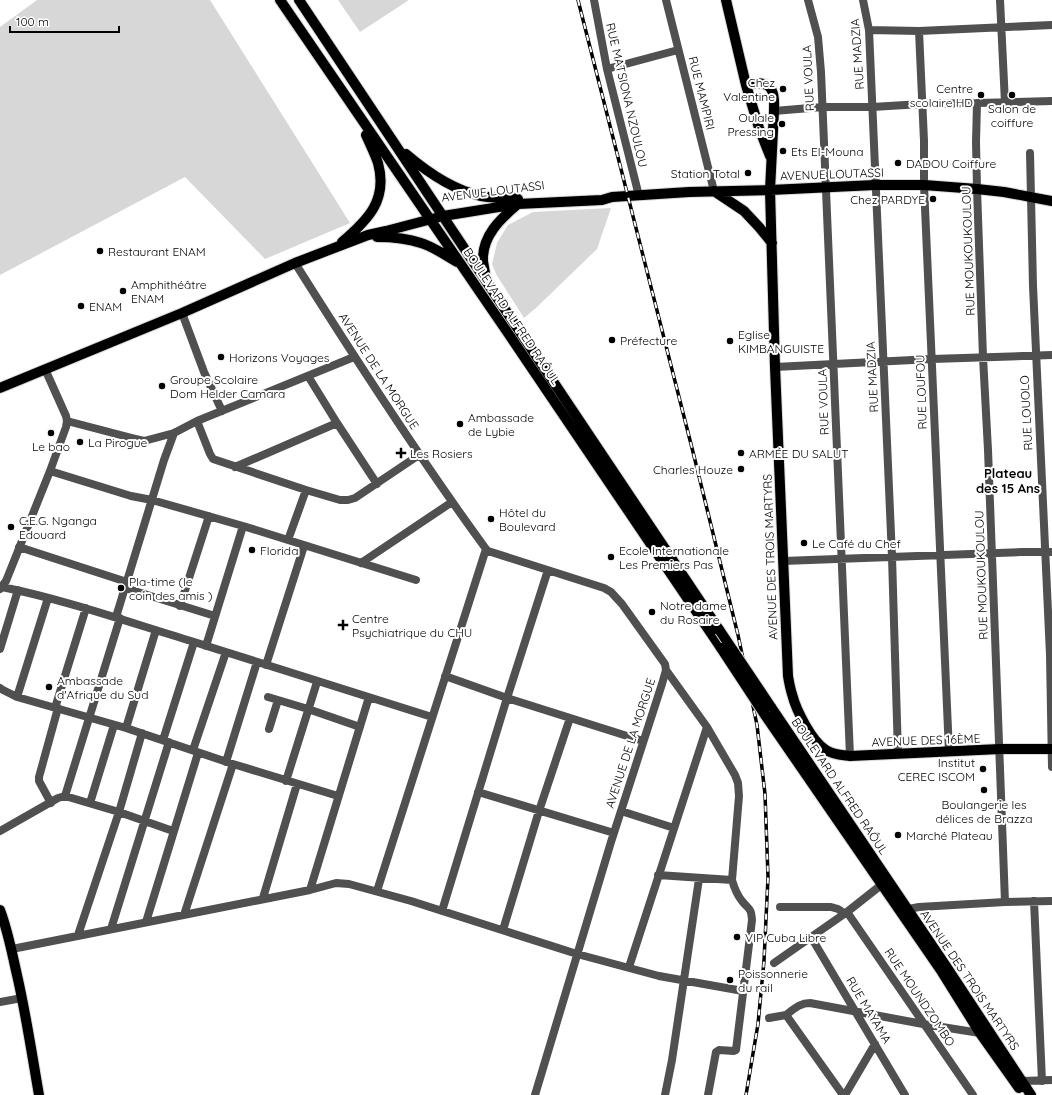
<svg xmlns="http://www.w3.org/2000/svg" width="1052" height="1095" font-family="Quicksand,sans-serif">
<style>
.green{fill:#d7d7d7}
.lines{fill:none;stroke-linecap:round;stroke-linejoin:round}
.major-casing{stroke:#dbdbdb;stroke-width:12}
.minor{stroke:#505050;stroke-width:8}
.major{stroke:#000;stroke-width:10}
.rail-casing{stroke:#000;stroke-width:3.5}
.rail{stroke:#fff;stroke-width:2;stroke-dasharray:6;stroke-linecap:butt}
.major-bridge-casing{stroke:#dbdbdb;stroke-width:12;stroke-linecap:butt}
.major-bridge{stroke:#000;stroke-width:10}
.poi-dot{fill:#000;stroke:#fff;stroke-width:1.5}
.labels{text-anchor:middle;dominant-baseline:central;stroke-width:4;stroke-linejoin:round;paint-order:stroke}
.street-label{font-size:12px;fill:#000;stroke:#fff}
.poi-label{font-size:12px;fill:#000;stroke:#fff;text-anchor:start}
.neighbourhood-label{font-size:13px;font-weight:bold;fill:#000;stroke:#fff}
</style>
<rect width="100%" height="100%" fill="#fff"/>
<!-- green -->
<path class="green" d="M37 0H210L350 223 265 259 185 177 0 275V27Z
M338 0H409L360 32Z
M611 208 597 249 537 307 524 318 496 274 492 264 497 243 508 225 533 212Z"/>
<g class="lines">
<defs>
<path id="major" d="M280 0 510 336 721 648
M299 0 486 281 720 631
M726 0 746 85 759 128 770 156
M746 85C754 83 769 81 772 91 775 97 774 104 774 111L770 190 775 367 788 676C789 682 790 688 792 694 796 710 812 742 826 750 833 755 842 755 850 756L1000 749H1052
M406 154C427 172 453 190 481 196 493 198 505 198 518 199
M714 191 744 211 759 227 772 243
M377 237C391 237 406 238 421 243 434 247 445 255 457 262
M342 242C368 220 388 200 378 163 375 154 370 144 366 135
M486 279C485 273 484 267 483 261 482 236 500 219 518 204
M0 388 182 313 295 263 368 235 386 231 443 216 518 204 602 200 612 197 689 192 770 190 875 185H924L977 189 1004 192 1052 201
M771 707 946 966 1031 1095
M765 715 942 972 980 1033 1019 1088
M0 910C8 931 12 953 17 975 26 1014 32 1055 39 1095"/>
</defs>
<!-- major casing -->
<use href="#major" class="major-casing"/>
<!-- minor -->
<path class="minor" d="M594 0 607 69 639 196
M666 0 714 191
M808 0 818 37 821 72 850 756
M863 0 869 30 892 557 898 754
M1000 0 1005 103
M869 30 919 31 1052 25
M919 31 924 141V185L949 752
M607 69 678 50
M977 103 976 142 977 189 983 357 988 450 1005 902
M774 111 822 107H872L922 104 977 103 1052 101
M1030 153 1033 286 1050 655 1052 767
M295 263C356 360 418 456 486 549L488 551 604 588 611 592 622 604 665 664 666 670 662 684 611 842 535 1095
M182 313 204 372 222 411
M775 367 932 359 1052 355
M308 376 337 423 377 484
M67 421 132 438 144 441 174 433 197 421 354 357
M197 421 210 454 213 459 306 490 340 500H348L355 498 419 455
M235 467 337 423
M50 471 131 496 152 500 243 526 416 580
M288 540 306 490
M19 547 127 582
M783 561 1022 552H1052
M361 563 452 502
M2 587C66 600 128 622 191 641 272 667 352 692 432 717
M125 588 215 616
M0 589 6 581 50 471 66 427 67 421 66 416 45 369
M180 606 209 516
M116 617 164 460 174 433
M206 646 243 526
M0 649 18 590
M266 665 304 546
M666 670 707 727 735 775 738 783 739 796 732 880C734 887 737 895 742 901 749 910 751 907 752 920L736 1050 734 1051 719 1050 716 1052 708 1095
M445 676 507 698 643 741
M0 688 3 690 17 697 126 728 233 764 338 796
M17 697 48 598
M268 697 308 709 360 727
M55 708 86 608
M126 728 156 630
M269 729 278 700
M163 740 194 642
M193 750 226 652
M226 762 257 662
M286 781 317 682
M478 792 614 833
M65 796 120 618
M51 803 39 781V777L58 708
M90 803 114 725
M621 811 674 828
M0 831 58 798 65 796 119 812 173 831
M658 875 732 880
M310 890 369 697
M377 891 486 549
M263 898 297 784
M1034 901 1042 1081
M780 907H831L838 909 844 913
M903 910 919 907 1005 902 1052 901
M442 911 507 698 548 570
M847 912 973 1095
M184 915 233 764
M146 922 198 753
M111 929 169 742
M503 930 539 811 570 718
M78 935 119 812 142 733
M811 937 905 1095
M12 949 310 890 336 883 349 884 411 901 577 954 659 976 743 991
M774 963 847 912 885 882
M629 967 707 727
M0 1002 22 998
M786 1015C794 1009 800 1003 810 1003L923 1024 980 1033
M769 1018 786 1015 843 1095
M1022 1081 1052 1080
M665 1095 672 1060 699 879
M845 1095 875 1044"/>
<!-- major -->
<use href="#major" class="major"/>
<defs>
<path id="rail" d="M578 0 693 452 738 635 757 725 765 794 768 877 764 961 758 1024 746 1095"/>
</defs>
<!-- rail casing -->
<use href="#rail" class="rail-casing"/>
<!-- rail -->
<use href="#rail" class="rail"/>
<defs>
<path id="major-bridge" d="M720 631 771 707
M721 648 765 715"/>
</defs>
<!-- major-bridge casing -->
<use href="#major-bridge" class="major-bridge-casing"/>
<!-- major-bridge -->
<use href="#major-bridge" class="major-bridge"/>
</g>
<!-- markers -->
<g class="poi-dot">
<circle cx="783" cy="89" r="4"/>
<circle cx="981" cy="95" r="4"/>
<circle cx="1012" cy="95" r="4"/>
<circle cx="782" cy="124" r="4"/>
<circle cx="783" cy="151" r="4"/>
<circle cx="898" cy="163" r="4"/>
<circle cx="748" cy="173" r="4"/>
<circle cx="933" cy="199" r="4"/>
<circle cx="100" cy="251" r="4"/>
<circle cx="123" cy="291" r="4"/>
<circle cx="81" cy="306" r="4"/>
<circle cx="612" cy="340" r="4"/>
<circle cx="730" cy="341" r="4"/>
<circle cx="221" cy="357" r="4"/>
<circle cx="162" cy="386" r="4"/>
<circle cx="460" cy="424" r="4"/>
<circle cx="51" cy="433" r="4"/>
<circle cx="80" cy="442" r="4"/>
<path d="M399 447h4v4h4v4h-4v4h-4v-4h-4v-4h4z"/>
<circle cx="741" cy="453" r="4"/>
<circle cx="741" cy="469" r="4"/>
<circle cx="491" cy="519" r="4"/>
<circle cx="11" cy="527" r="4"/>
<circle cx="804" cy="543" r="4"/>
<circle cx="252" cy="550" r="4"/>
<circle cx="611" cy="557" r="4"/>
<circle cx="121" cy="588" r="4"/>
<circle cx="652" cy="612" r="4"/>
<path d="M341 619h4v4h4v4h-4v4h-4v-4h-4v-4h4z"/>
<circle cx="49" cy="687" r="4"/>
<circle cx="983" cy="769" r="4"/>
<circle cx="984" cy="790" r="4"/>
<circle cx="898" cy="835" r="4"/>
<circle cx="737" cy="937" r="4"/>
<circle cx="730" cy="980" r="4"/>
</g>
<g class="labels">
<!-- street labels -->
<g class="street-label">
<text transform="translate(857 54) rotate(-94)">RUE MADZIA</text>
<text transform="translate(808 78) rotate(-93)">RUE VOULA</text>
<text transform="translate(702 93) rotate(76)">RUE MAMPIRI</text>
<text transform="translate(627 95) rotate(77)">RUE MATSIONA NZOULOU</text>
<text transform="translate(832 174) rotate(-2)">AVENUE LOUTASSI</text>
<text transform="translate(493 191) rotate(-7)">AVENUE LOUTASSI</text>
<text transform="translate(968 251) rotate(-92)">RUE MOUKOUKOULOU</text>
<text transform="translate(512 316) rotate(56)">BOULEVARD ALFRED RAÔUL</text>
<text transform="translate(379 371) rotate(57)">AVENUE DE LA MORGUE</text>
<text transform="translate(872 377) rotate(-93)">RUE MADZIA</text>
<text transform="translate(921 392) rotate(-92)">RUE LOUFOU</text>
<text transform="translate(823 402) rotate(-92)">RUE VOULA</text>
<text transform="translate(1026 413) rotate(-93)">RUE LOUOLO</text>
<text transform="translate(770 557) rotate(-92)">AVENUE DES TROIS MARTYRS</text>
<text transform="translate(981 575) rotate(-92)">RUE MOUKOUKOULOU</text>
<text transform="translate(926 740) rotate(-2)">AVENUE DES 16ÈME</text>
<text transform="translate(630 743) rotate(-72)">AVENUE DE LA MORGUE</text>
<text transform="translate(840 786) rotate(56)">BOULEVARD ALFRED RAÔUL</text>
<text transform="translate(970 980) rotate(56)">AVENUE DES TROIS MARTYRS</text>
<text transform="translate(920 997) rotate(56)">RUE MOUNDZOMBO</text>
<text transform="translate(869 1010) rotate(59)">RUE MAYAMA</text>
</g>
<!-- poi labels -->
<g class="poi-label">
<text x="775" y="82" text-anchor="end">Chez<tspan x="775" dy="14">Valentine</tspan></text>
<text x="973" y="88" text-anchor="end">Centre<tspan x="973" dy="14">scolaire HD</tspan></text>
<text x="1012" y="108" text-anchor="middle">Salon de<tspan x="1012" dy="14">coiffure</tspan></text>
<text x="774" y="117" text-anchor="end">Oulale<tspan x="774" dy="14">Pressing</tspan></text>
<text x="791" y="151">Ets El-Mouna</text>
<text x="906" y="163">DADOU Coiffure</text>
<text x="740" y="173" text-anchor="end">Station Total</text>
<text x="925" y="199" text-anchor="end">Chez PARDYE</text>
<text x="108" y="251">Restaurant ENAM</text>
<text x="131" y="284">Amphithéâtre<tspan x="131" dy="14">ENAM</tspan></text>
<text x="89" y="306">ENAM</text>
<text x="738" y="334">Eglise<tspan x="738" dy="14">KIMBANGUISTE</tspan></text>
<text x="620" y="340">Préfecture</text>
<text x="229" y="357">Horizons Voyages</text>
<text x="170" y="379">Groupe Scolaire<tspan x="170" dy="14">Dom Helder Camara</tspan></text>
<text x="468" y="417">Ambassade<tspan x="468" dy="14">de Lybie</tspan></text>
<text x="88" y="442">La Pirogue</text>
<text x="51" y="446" text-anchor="middle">Le bao</text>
<text x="410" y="453">Les Rosiers</text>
<text x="749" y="453">ARMÉE DU SALUT</text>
<text x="733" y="469" text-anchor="end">Charles Houze</text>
<text x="499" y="512">Hôtel du<tspan x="499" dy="14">Boulevard</tspan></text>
<text x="19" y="520">C.E.G. Nganga<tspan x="19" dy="14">Edouard</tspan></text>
<text x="812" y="543">Le Café du Chef</text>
<text x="260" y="550">Florida</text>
<text x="619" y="550">Ecole Internationale<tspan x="619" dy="14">Les Premiers Pas</tspan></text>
<text x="129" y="581">Pla-time (le<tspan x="129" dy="14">coin des amis )</tspan></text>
<text x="660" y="605">Notre dame<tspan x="660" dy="14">du Rosaire</tspan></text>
<text x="352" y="618">Centre<tspan x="352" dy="14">Psychiatrique du CHU</tspan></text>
<text x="57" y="680">Ambassade<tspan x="57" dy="14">d'Afrique du Sud</tspan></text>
<text x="975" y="762" text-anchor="end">Institut<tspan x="975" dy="14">CEREC ISCOM</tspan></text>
<text x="984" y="804" text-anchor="middle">Boulangerie les<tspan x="984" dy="14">délices de Brazza</tspan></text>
<text x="906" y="835">Marché Plateau</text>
<text x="745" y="937">VIP Cuba Libre</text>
<text x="738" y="973">Poissonnerie<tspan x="738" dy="14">du rail</tspan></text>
</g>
<!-- neighbourhood labels -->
<g class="neighbourhood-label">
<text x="1008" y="473">Plateau<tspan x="1008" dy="15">des 15 Ans</tspan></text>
</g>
</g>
<!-- scale -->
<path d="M10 26v6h109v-6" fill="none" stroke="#000000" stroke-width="2"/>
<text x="16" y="26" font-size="12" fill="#000000" stroke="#ffffff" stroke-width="3" paint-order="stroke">100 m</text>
</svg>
